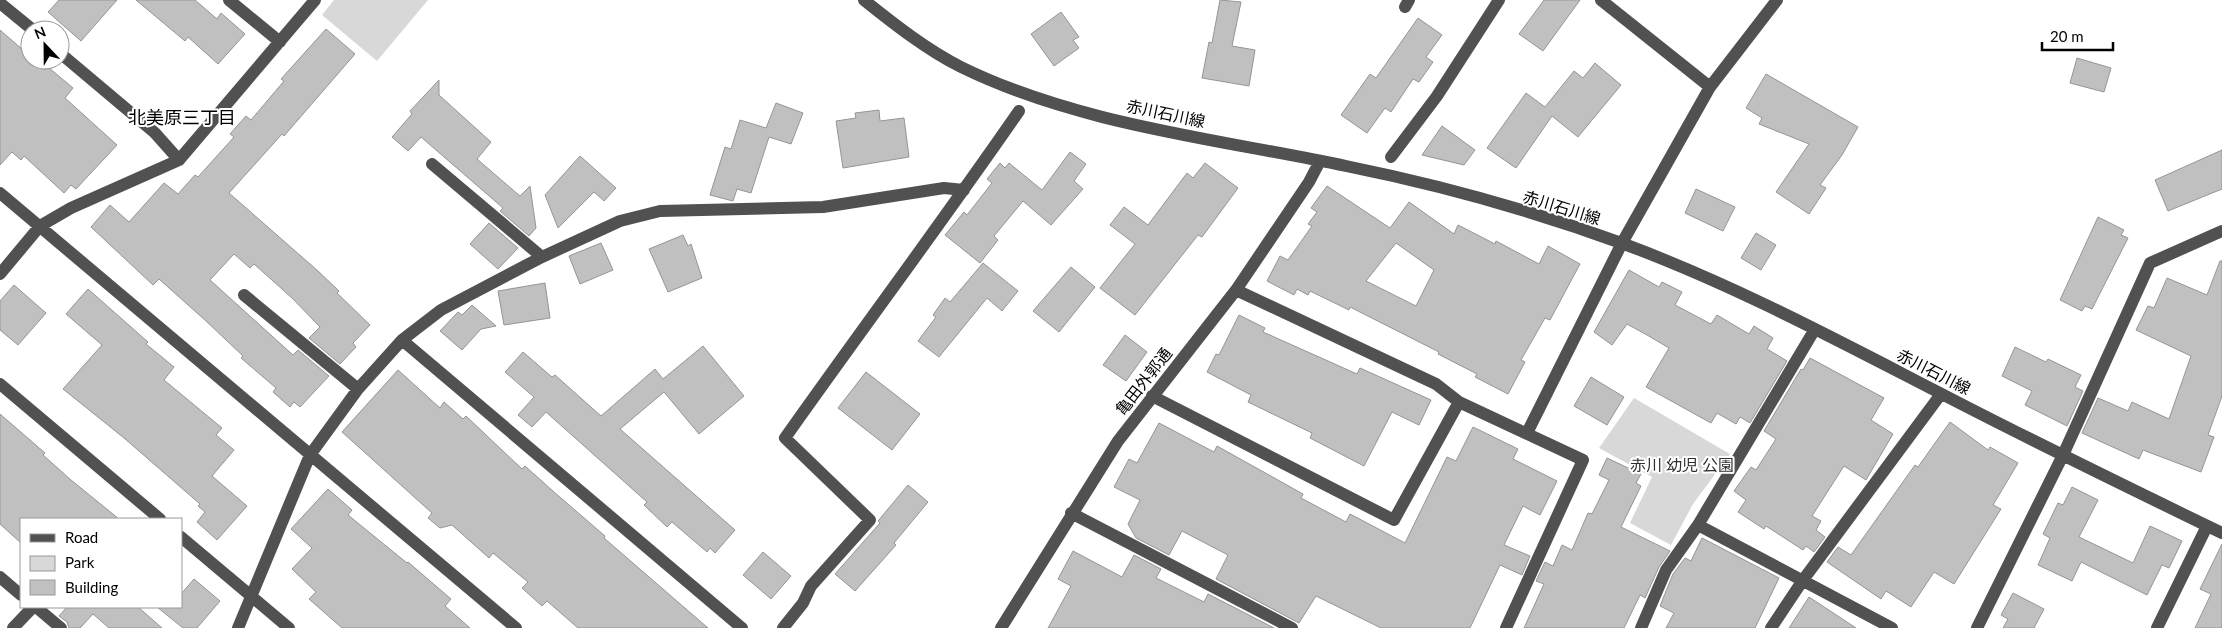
<svg xmlns="http://www.w3.org/2000/svg" width="2222" height="628" font-family="Lato,'Noto Sans JP',sans-serif">
<style>
.green{fill:#d8d8d8}
.building{fill:#c0c0c0;stroke:#959595;fill-rule:evenodd}
.lines{fill:none;stroke-linecap:round;stroke-linejoin:round}
.minor{stroke:#515151;stroke-width:12}
.labels{text-anchor:middle;dominant-baseline:central;stroke-width:4;stroke-linejoin:round;paint-order:stroke}
.street-label{font-size:16px;fill:#000;stroke:#fff}
.park-label{font-size:16px;fill:#2f2f2f;stroke:#fff}
.neighbourhood-label{font-size:18px;fill:#000;stroke:#fff}
</style>
<rect width="100%" height="100%" fill="#fff"/>
<!-- green -->
<path class="green" d="M334 0H428L377 61 322 15Z
M1634 398 1730 454 1693 504 1671 545 1630 523 1652 477 1599 448Z"/>
<!-- building -->
<path class="building" d="M59 0H117L81 41 48 12Z
M136 0H195L217 19 221 13 245 34 218 64 188 37 185 41Z
M1220 0 1241 2 1232 46 1255 50 1249 86 1202 78 1209 42 1212 43Z
M1544 0H1580L1543 51 1519 34Z
M1061 12 1079 37 1073 40 1079 48 1054 66 1031 34Z
M1418 18 1442 35 1426 57 1433 62 1419 82 1413 79 1391 112 1385 108 1367 133 1341 115 1370 74 1376 78Z
M326 29 355 54 284 136 282 134 229 193 318 271 339 291 337 293 370 325 353 343 356 347 340 364 309 338 320 327 292 298 254 264 250 268 234 254 210 280 293 355 298 350 329 376 300 407 294 402 290 407 273 392 276 388 241 358 243 356 206 321 159 279 153 285 91 227 110 205 129 222 164 183 178 194 195 175 198 177 234 137 230 134 246 116 251 120 284 81 281 79Z
M0 30 30 56V60H34L45 70 48 67 73 88 65 98 117 145 76 189 71 185 64 193 24 156 21 160 12 152 0 165Z
M2077 58 2111 68 2104 92 2070 83Z
M1595 63 1621 85 1578 137 1552 116 1516 168 1487 148 1526 93 1545 107 1574 71 1583 78Z
M1766 74 1858 127 1842 155 1820 185 1826 188 1809 214 1776 192 1809 144 1759 124 1762 118 1746 108Z
M439 80V95L491 142 477 159 520 196 530 186 536 228 529 236 500 211 503 208 421 137 408 151 392 137 412 114 410 111Z
M776 103 803 113 791 144 769 137 751 193 737 189 733 201 710 195 725 147 731 149 740 120 766 128Z
M879 110 880 121 904 118 909 157 843 168 836 121 856 118 855 113Z
M1442 126 1475 150 1464 165 1422 155Z
M2222 150V189L2168 211 2155 180Z
M1070 152 1086 164 1074 181 1083 189 1051 225 1023 201 994 236 998 240 980 263 945 235 964 212 967 215 992 183 987 179 1000 163 1005 168 1009 163 1042 190Z
M580 156 616 188 604 201 594 192 558 228 545 195Z
M1205 163 1238 188 1202 237 1198 235 1135 315 1100 288 1135 244 1110 225 1124 207 1148 225 1187 173 1193 178Z
M1327 186 1390 228 1409 202 1454 234 1458 225 1495 244 1496 241 1539 264 1548 246 1580 264 1550 320 1545 318 1521 360 1525 362 1508 394 1475 377 1477 374 1438 354 1439 352 1350 307 1349 310 1310 291 1308 295 1297 289 1294 295 1267 281 1280 256 1288 260 1312 226 1308 224 1317 212 1311 208ZM1396 243 1434 270 1416 306 1366 281Z
M1696 189 1735 207 1723 231 1685 213Z
M2098 217 2124 230 2121 235 2128 238 2092 309 2085 306 2082 311 2060 300Z
M489 223 518 248 498 269 470 244Z
M1756 233 1776 245 1761 270 1741 258Z
M683 235 688 246 691 244 702 278 668 292 649 249Z
M601 243 613 270 580 284 569 256Z
M2220 261H2222V396L2208 435 2214 437 2201 472 2143 450 2139 459 2082 433 2098 398 2128 411 2132 402 2169 419 2191 356 2136 330 2148 306 2154 308 2167 278 2207 295Z
M983 263 1018 291 1002 311 987 298 939 357 918 341 936 317 933 315 945 298 950 302Z
M1071 267 1095 287 1059 332 1033 311Z
M1629 270 1659 287 1662 282 1682 292 1675 305 1711 324 1717 315 1749 334 1754 326 1773 338 1767 349 1787 361 1750 423 1740 417 1736 424 1717 413 1711 423 1646 387 1669 348 1647 335 1627 324 1612 345 1594 332Z
M545 283 550 318 504 325 498 291Z
M14 285 46 313 18 345 0 330V301Z
M88 289 148 342 146 344 174 367 164 380 222 428 216 435 234 450 212 476 247 506 217 540 197 522 205 512 198 506 200 504 124 438 63 389 102 345 66 314Z
M472 305 496 326 481 329 462 350 440 331 458 312 462 315Z
M1239 315 1265 328 1263 332 1319 357 1357 374 1360 368 1431 400 1419 425 1392 412 1364 466 1310 438 1312 433 1248 402 1251 395 1207 372 1216 354 1219 355Z
M1125 335 1147 352 1126 381 1103 365Z
M703 346 744 396 699 434 664 392 620 429 735 530 715 553 710 548 707 552 672 522 667 527 644 505 647 502 546 412 532 427 518 415 534 397 505 372 523 352 552 377 555 375 601 416 655 369 663 379Z
M2015 347 2046 362 2048 359 2081 375 2075 387 2083 391 2067 426 2025 405 2032 391 2002 376Z
M1810 358 1884 398 1871 420 1893 434 1866 480 1844 466 1812 516 1821 521 1816 530 1825 537 1814 552 1806 546 1803 550 1766 526 1764 529 1738 512 1746 500 1734 491 1751 467 1756 470 1776 439 1764 431 1801 369 1803 370Z
M398 370 440 408 444 402 463 419 466 416 522 469 525 466 554 492 605 536 604 538 708 628H578L547 601 542 606 522 588 528 582 493 553 489 558 452 525 440 528 428 518 432 513 342 432Z
M866 372 920 414 892 450 838 408Z
M1591 377 1624 397 1607 425 1574 406Z
M0 414 45 453 43 455 71 480 119 519H21V543L0 524Z
M1950 422 1988 450 1990 447 2018 463 1993 505 2001 509 1954 584 1934 572 1911 607 1886 591 1881 599 1827 562 1838 547 1851 555 1915 465 1918 467Z
M1159 423 1214 452 1217 446 1303 494 1301 498 1346 522 1350 514 1405 543 1447 457 1456 461 1473 427 1518 449 1513 459 1557 481 1540 515 1523 506 1504 545 1530 556 1522 575 1500 565 1470 628H1381L1316 596 1299 623 1216 579 1228 555 1182 531 1169 555 1136 538 1128 524 1140 500 1114 487 1129 459 1137 463Z
M1607 458 1641 474 1636 483 1641 486 1621 527 1670 551 1659 567 1645 598 1640 595 1624 628H1524L1544 584 1536 581 1545 562 1553 566 1562 545 1572 550 1588 513 1592 514 1609 480 1599 475Z
M908 485 928 502 894 543 896 545 855 591 835 574 880 523 878 521Z
M2072 487 2098 500 2079 537 2133 563 2150 526 2182 541 2169 568 2162 565 2147 595 2081 562 2072 581 2038 565 2050 538 2043 534 2058 503 2063 505Z
M328 489 352 510 348 515 407 563 408 562 451 599 445 606 470 628H342L309 599 316 592 292 569 312 548 291 529Z
M1702 538 1779 578 1755 628H1666L1674 613 1660 606 1673 574 1685 558 1691 561Z
M2222 544V628H2195L2211 594 2200 589Z
M1073 551 1122 577 1134 555 1161 569 1156 578 1204 602 1208 594 1274 628H1048L1071 586 1058 579Z
M763 552 791 576 771 599 743 575Z
M194 579 220 601 197 628H183L157 607H181V594Z
M2013 593 2044 609 2034 628H2003L2008 619 2001 615Z
M1809 597 1856 628H1789Z
M67 607H138L162 628H109L93 614 80 628H69L67 622 59 616Z"/>
<g class="lines">
<!-- minor -->
<path class="minor" d="M229 0 280 42
M864 0C894 24 927 50 961 67 1079 125 1219 139 1346 166 1440 185 1534 211 1624 244 1732 284 1835 339 1938 392 2032 441 2127 487 2222 533
M1601 0 1710 87
M0 3 33 30
M1405 7 1409 0
M60 53 155 133 179 160
M1391 157 1437 96 1499 0
M432 164 542 257
M0 193 516 628
M0 274 40 226 71 208 179 160 315 0
M1236 290 1436 384 1459 402 1583 460 1506 628
M244 295 358 389
M402 340 742 628
M0 384 160 519
M1152 396 1394 520 1459 402
M1527 433 1622 243 1710 87 1777 0
M1071 513 1292 628
M1698 525 1892 628
M181 537 289 628
M0 577 21 595
M36 607 61 628
M13 628 33 607
M238 628 310 455 358 389 402 340 441 310 542 257 620 221 660 211 823 207 944 188 964 190
M783 628 803 603 811 586 870 520 785 438C862 329 943 221 1019 111
M1001 628 1118 441 1236 290 1309 182 1320 161
M1641 628 1666 570 1698 525 1815 329
M1771 628 1803 580 1941 394
M1977 628 2063 455 2150 263 2222 231
M2157 628 2207 526"/>
</g>
<g class="labels">
<!-- street labels -->
<g class="street-label">
<text transform="translate(1166 113) rotate(12)">赤川石川線</text>
<text transform="translate(1562 207) rotate(17)">赤川石川線</text>
<text transform="translate(1934 371) rotate(27)">赤川石川線</text>
<text transform="translate(1143 381) rotate(-52)">亀田外郭通</text>
</g>
<!-- park labels -->
<g class="park-label">
<text x="1682" y="464">赤川 幼児 公園</text>
</g>
<!-- neighbourhood labels -->
<g class="neighbourhood-label">
<text x="182" y="117">北美原三丁目</text>
</g>
</g>
<!-- legend -->
<rect x="20" y="518" width="162" height="90" fill="#ffffff" stroke="#999999"/>
<rect x="30" y="534" width="25" height="8" fill="#515151" stroke="#999999"/>
<text x="65" y="543" font-size="15" fill="#000000">Road</text>
<rect x="30" y="556" width="25" height="15" fill="#d8d8d8" stroke="#999999"/>
<text x="65" y="568" font-size="15" fill="#000000">Park</text>
<rect x="30" y="580" width="25" height="15" fill="#c0c0c0" stroke="#999999"/>
<text x="65" y="593" font-size="15" fill="#000000">Building</text>
<!-- north arrow -->
<g transform="translate(45 45) rotate(338)"><circle r="24" fill="#ffffff" stroke="#999999"/>
<path d="M0-4L9 19L0 12L-9 19Z" fill="#000000"/>
<text y="-8" font-size="14" font-weight="bold" text-anchor="middle" fill="#000000">N</text>
</g>
<!-- scale -->
<path d="M2042 42v8h71v-8" fill="none" stroke="#000000" stroke-width="2.5"/>
<text x="2050" y="42" font-size="15" fill="#000000" stroke="#ffffff" stroke-width="4" paint-order="stroke">20 m</text>
</svg>
